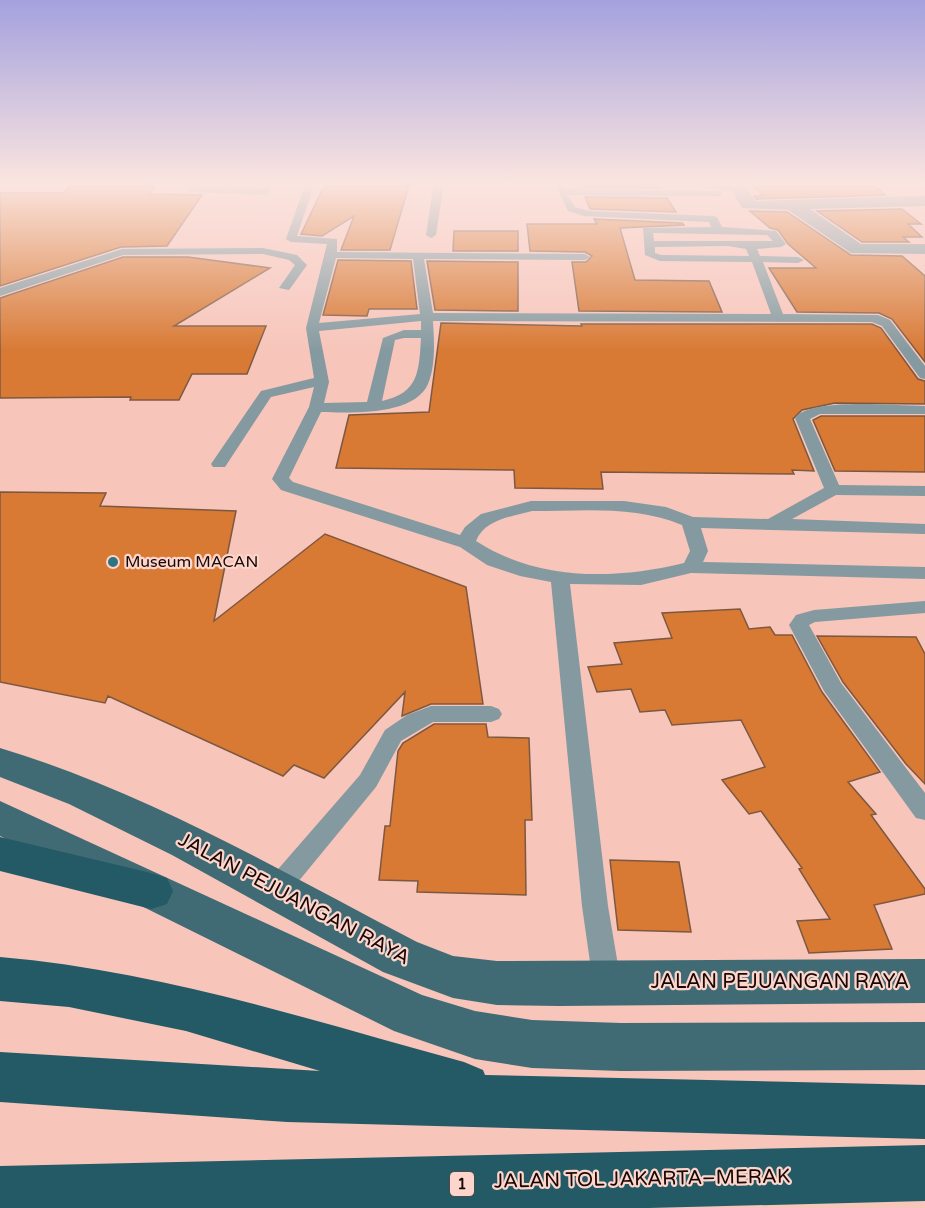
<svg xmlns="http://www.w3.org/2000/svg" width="925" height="1208" font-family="'Varela Round',sans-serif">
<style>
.building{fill:#d87934;stroke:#7d5841;stroke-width:1.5}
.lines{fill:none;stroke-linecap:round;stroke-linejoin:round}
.service{fill:#849aa0;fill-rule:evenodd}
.minor{fill:#849aa0;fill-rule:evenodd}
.primary{fill:#406b75;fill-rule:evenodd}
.motorway{fill:#235a65;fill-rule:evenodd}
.poi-dot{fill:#2e7482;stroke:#fdd5cb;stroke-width:2}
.labels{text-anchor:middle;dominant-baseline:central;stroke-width:4.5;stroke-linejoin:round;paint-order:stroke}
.shield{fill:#fdd5cb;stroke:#5c4540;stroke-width:1.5}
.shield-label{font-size:15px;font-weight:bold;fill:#170705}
.poi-label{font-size:16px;fill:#170705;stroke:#fdd5cb;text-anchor:start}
.near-street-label{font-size:20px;fill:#170705;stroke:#fdd5cb}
</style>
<rect width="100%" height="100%" fill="#f7c5ba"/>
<!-- building -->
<path class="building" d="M73 182H157L150 194 202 195 167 246 121 247 0 286V193H64Z
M326 182H410L390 250H341L354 216 322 236 301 234Z
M806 182H870L885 195 756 199 754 196H763L751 183Z
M579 184H658L661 188 580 187Z
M585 197 667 198 676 212 590 209Z
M902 209 921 224H908L922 237H903L909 242H862L817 211Z
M750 211 787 212 851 255 902 256 925 276V362L892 319 879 313 797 312 769 268H816L788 244 778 230 770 228Z
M594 219 682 223 684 225 620 228 635 280 709 281 722 312 579 311 572 262H586L592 256 585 252 530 251 527 224H597Z
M454 231H518V251H453Z
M123 257H188L270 268 174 326H266L247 374H192L179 400H130L131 397 0 398V298Z
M338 260 411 261 417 309H369L367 316 323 315Z
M427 261 518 262V311L435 310Z
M441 323 582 326 581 324H872L881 328 918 379 925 381V404L835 403 802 410 793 419 814 471 792 470 794 474 601 472 603 489 515 488 514 470 336 468 349 415 429 412Z
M821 416H925V472L835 471 813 420Z
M0 492 106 493 100 506 236 511 214 621 325 534 466 587 483 704H431L402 716 405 692 324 778 294 765 283 776 108 696 105 703 0 682Z
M740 609 749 629 770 627 775 635H792L822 692 880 772 848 782 876 814 871 815 925 889V894L874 905 892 949 809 953 797 921 830 919 799 869 802 868 761 811 749 814 722 780 765 767 741 720 672 725 665 710 640 712 631 689 597 692 588 667 622 664 614 643 672 638 662 613Z
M817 636 916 637 925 654V784L906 764 843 682Z
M434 724H486L488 737 529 738 532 820H525L526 895 417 892 418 881 379 880 385 826H390L398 751 403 743Z
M610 860 679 862 691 932 618 930Z"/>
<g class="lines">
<!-- service -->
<path class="service" d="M189 182H198L197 186H226L229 182H238L235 187 263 189 268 182H277L266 195 191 192 186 189Z
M306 182H315L297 236 337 239V252L585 254 590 257 585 260 424 259 433 313 771 314 752 262 660 261 645 255 643 228 711 227 709 222 584 216 568 211 554 182H563L565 189 722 191V195L719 196 567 195 575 207 589 211 713 216 717 217 722 227 776 231 786 244 781 247 757 249 760 256 798 257 804 260 798 263 763 262 783 314 878 315 890 320 925 366V379L920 378 882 326 872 322 433 321C434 340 436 365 428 384 414 416 350 413 321 412L289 478 293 482 460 535 465 527 481 514 531 501H624L666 507 693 517 768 519 824 488 795 418C810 397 897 406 925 406V414H820L810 419 839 485 925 486V496L836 495 792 519 925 524V534L701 528 708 551 703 562 925 567V579L691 573 641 585 570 584 608 906 621 983 617 992 607 996 597 992 593 983 582 906 551 582 520 576 487 565 460 547 281 490 272 479 309 407 314 387 271 397 225 467H213L211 464 261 391 314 378 306 328 327 244 291 242 286 239ZM653 233 767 235 773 241H654ZM728 246 746 249 749 256 661 255 655 253V247ZM336 258 413 259 420 314 319 323ZM421 321V330H404L383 338 367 402 324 403 329 382 319 331ZM404 338H421C419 371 419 393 382 401L395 340ZM532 511C582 511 635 505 682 525L690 551 684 563C614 580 538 581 476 541 485 519 511 517 532 511Z
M434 182H444L436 235 431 238 426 235Z
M263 248 297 255 307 265 289 290 279 288 295 265 289 260 263 254 123 255 0 296V288L122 249Z
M925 601V613L815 622 809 625 841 683 925 793V820L916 818 824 691 789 625 796 615 814 610Z
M431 706H491L499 709 502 714 499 719 491 722H433L401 741 376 787 284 899 275 902 266 899 262 891 266 883 360 775 385 730 407 715Z"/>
<!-- minor -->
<path class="minor" d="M686 182 743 184 755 201 925 196V206L810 209 861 244H925V254L851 253 788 210 742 208 732 191 693 187Z"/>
<!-- primary -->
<path class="primary" d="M0 748C147 792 282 872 417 942L453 956 497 961 925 959V1003L559 1006 497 1005 453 998 383 972 172 855 69 804 0 777Z
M0 801 422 995 475 1011 532 1020 621 1023 925 1022V1070L621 1071 532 1068 475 1059 394 1031 0 836Z"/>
<!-- motorway -->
<path class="motorway" d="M0 837 151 873 167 878 173 891 167 904 151 909 0 871Z
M0 957C161 971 309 1020 464 1062L483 1070 485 1075 925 1085V1139L287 1122 0 1102V1052L320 1071 186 1031 69 1007 0 1001Z
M925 1145V1201L649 1208H0V1166Z"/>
</g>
<!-- sky -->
<linearGradient id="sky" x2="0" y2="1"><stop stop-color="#a4a1de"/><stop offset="0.52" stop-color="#fbe5e0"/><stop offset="1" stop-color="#fbe5e0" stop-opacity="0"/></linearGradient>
<rect width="925" height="352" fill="url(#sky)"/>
<!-- markers -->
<circle class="poi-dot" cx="113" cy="562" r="6"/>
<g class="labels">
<!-- shield labels -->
<rect class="shield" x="450" y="1172" width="24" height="24" rx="4.5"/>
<g class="shield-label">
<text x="462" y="1184">1</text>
</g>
<!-- poi labels -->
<g class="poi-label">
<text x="125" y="562">Museum MACAN</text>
</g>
<!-- near-street labels -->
<g class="near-street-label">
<text transform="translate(294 899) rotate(28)">JALAN PEJUANGAN RAYA</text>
<text x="780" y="982">JALAN PEJUANGAN RAYA</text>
<text transform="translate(642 1179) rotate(-1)">JALAN TOL JAKARTA–MERAK</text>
</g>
</g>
</svg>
